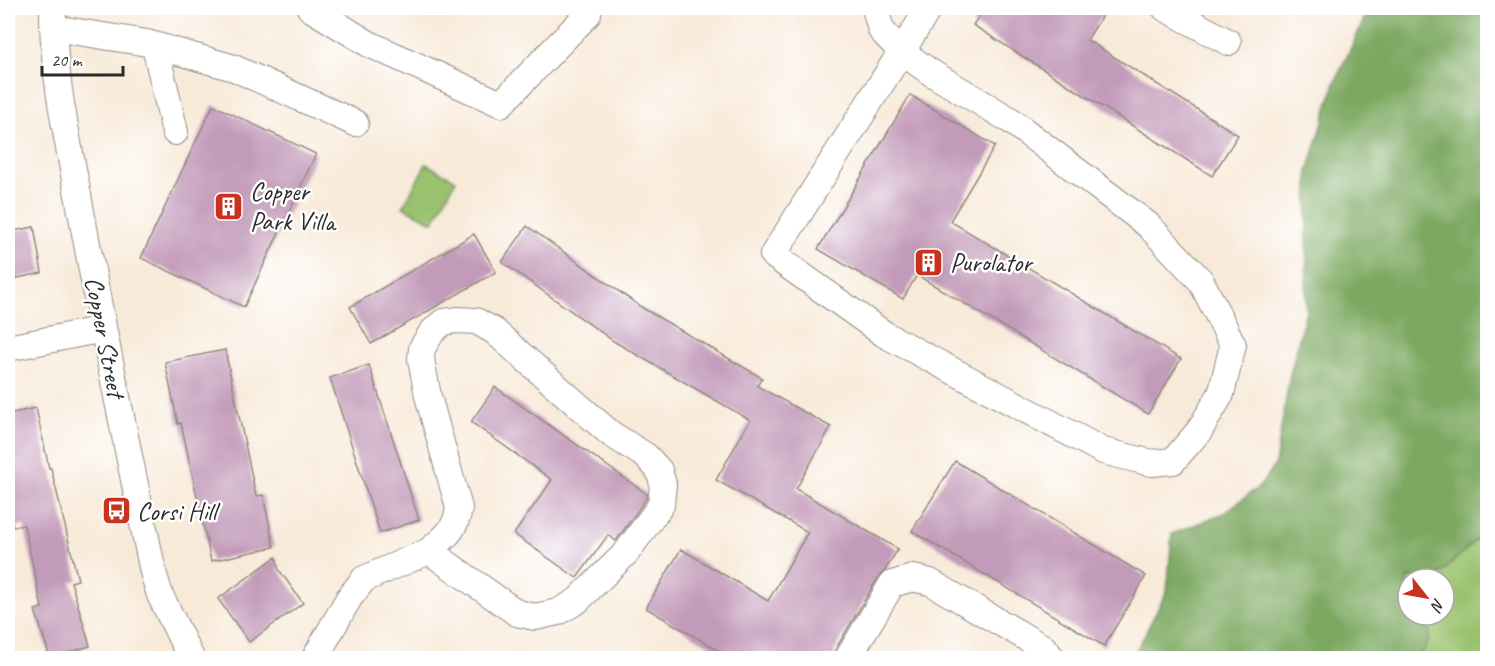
<svg xmlns="http://www.w3.org/2000/svg" width="1495" height="666" font-family="Caveat,sans-serif">
<style>
.green{fill:#9ac26e;stroke:#62764c;stroke-width:1.5}
.forest{fill:#7ba861;stroke:#536a46;stroke-width:1.5}
.building{fill:#c39bba}
.lines{fill:none;stroke-linecap:round;stroke-linejoin:round}
.minor-casing{stroke:#928a82;stroke-width:28}
.minor{stroke:#fff;stroke-width:26}
.labels{text-anchor:middle;dominant-baseline:central;stroke-width:5;stroke-linejoin:round;paint-order:stroke}
.poi-label{font-size:26px;fill:#2b2b2b;stroke:#fff;text-anchor:start}
.street-label{font-size:26px;fill:#2b2b2b;stroke:#fff}
</style>
<rect width="100%" height="100%" fill="#fff"/>
<filter id="ink" filterUnits="userSpaceOnUse"><feTurbulence type="fractalNoise" baseFrequency=".0167" numOctaves="2"/><feDisplacementMap in="SourceGraphic" scale="12" xChannelSelector="R" yChannelSelector="G"/><feConvolveMatrix kernelMatrix="1 2 1 2 8 2 1 2 1" color-interpolation-filters="sRGB"/></filter>
<filter id="wash" filterUnits="userSpaceOnUse"><feTurbulence type="fractalNoise" baseFrequency=".008" numOctaves="4" result="noise"/><feDisplacementMap in="SourceGraphic" scale="24" xChannelSelector="R" yChannelSelector="G"/><feGaussianBlur stdDeviation="1.35" result="paint"/><feColorMatrix in="noise" values="0 0 0 0 0 0 0 0 0 0 0 0 0 0 0 0 0 1.4 0 .05"/><feComposite in="paint" operator="in"/></filter>
<g filter="url(#wash)">
<rect width="100%" height="100%" fill="#f8ead9"/>
<!-- green -->
<path class="green" d="M426 164 456 180 433 222 403 207Z
M1487 529V658H1418L1428 642 1432 615H1444V579H1437L1438 576Z"/>
<!-- forest -->
<path class="forest" d="M1367 8H1487V529L1438 576 1437 579H1408V615H1432L1428 642 1418 658H1135V653L1167 591 1172 534 1224 513 1261 485 1275 465 1290 375 1306 310 1308 171 1335 82 1362 24Z"/>
<g id="blocks">
<!-- building -->
<path class="building" d="M984 8H1107L1087 40 1238 135 1212 176 973 25Z
M910 95 995 146 950 221 1181 359 1148 414 917 275 903 299 818 249Z
M213 105 316 154 244 307 141 258Z
M527 226 641 307 762 378 757 386 831 427 796 489 898 549 884 572 879 576 835 650 833 658H731L646 608 681 549 768 601 808 532 716 480 750 420 615 342 502 262Z
M34 227 42 273 8 280V232Z
M474 234 496 272 371 344 350 307Z
M225 350 256 496 263 495 274 547 211 561 181 423 178 424 165 362Z
M369 365 419 520 380 533 330 378Z
M495 387 647 494 646 499 616 541 608 535 577 578 514 534 552 480 471 422Z
M36 408 49 468H51L78 580 71 582 90 646 50 658 35 610 42 608 24 525 13 527 8 501V414Z
M955 461 1146 576 1104 646 912 531Z
M276 557 279 570 303 603 249 642 218 599Z"/>
</g>
</g>
<g filter="url(#ink)">
<use href="#blocks" fill-opacity="0" stroke="#928a82" stroke-width="1.5"/>
<g class="lines">
<defs>
<path id="minor" d="M53 8C52 74 68 140 80 206 102 328 128 450 153 572L160 595 191 658
M310 8 369 44 501 104 588 14 581 8
M875 8 881 30 901 51 930 72 1010 120 1148 225 1201 281 1233 345 1221 394 1199 431 1173 461 1152 463 1103 451 884 334 773 255 929 8
M1165 8 1228 42
M53 28 147 43 234 68 355 123
M155 46 175 132
M457 320 476 321 494 331 589 415 611 434 646 456 659 470 663 484 661 505 626 553 577 601 558 612 535 617 517 613 429 551C445 537 456 530 459 508L428 396 421 359 422 348 432 332 443 322Z
M8 348 103 329
M315 658 349 598 364 579 429 551
M848 658 892 584 913 578 930 582 1044 648 1052 658"/>
</defs>
<!-- minor casing -->
<use href="#minor" class="minor-casing"/>
<!-- minor -->
<use href="#minor" class="minor"/>
</g>
</g>
<!-- icons -->
<defs>
<symbol id="building-square" viewBox="-11 -11 22 22"><rect x="-9" y="-9" width="18" height="18" rx="4" fill="#c8321e" stroke="#fff"/><path d="M-4-6H4V6H1V3H-1V6H-4ZM-2.5-4.3h1.7v1.8h-1.7ZM.8-4.3h1.7v1.8H.8ZM-2.5-1h1.7V.8h-1.7ZM.8-1h1.7V.8H.8Z" fill="#fff"/></symbol>
<symbol id="bus-square" viewBox="-11 -11 22 22"><rect x="-9" y="-9" width="18" height="18" rx="4" fill="#c8321e" stroke="#fff"/><path d="M-5-6H5V4H4V6H2V4H-2V6H-4V4H-5ZM-3.5-4V0h7V-4ZM-3.5 1.2v1.5H-2V1.2ZM2 1.2v1.5H3.5V1.2Z" fill="#fff"/></symbol>
</defs>
<g fill-rule="evenodd">
<use href="#building-square" x="212" y="190" width="33" height="33"/>
<use href="#building-square" x="912" y="246" width="33" height="33"/>
<use href="#bus-square" x="100" y="494" width="33" height="33"/>
</g>
<g class="labels">
<!-- poi labels -->
<g class="poi-label">
<text x="250" y="191">Copper<tspan x="250" dy="30">Park Villa</tspan></text>
<text x="950" y="262">Purolator</text>
<text x="137" y="511">Corsi Hill</text>
</g>
<!-- street labels -->
<g class="street-label">
<text transform="translate(105 337) rotate(79)">Copper Street</text>
</g>
</g>
<!-- margin -->
<rect width="1495" height="666" fill="none" stroke="#fff" stroke-width="30"/>
<!-- north arrow -->
<g transform="translate(1426 597) rotate(121)"><circle r="28" fill="#ffffff" stroke="#aaaaaa" stroke-width="1.5"/>
<path d="M0-4.5L10 22L0 15L-10 22Z" fill="#c8321e"/>
<text y="-9" font-size="16" font-weight="bold" text-anchor="middle" fill="#2b2b2b">N</text>
</g>
<!-- scale -->
<path d="M42 66v9h81v-9" fill="none" stroke="#2b2b2b" stroke-width="3"/>
<text x="51" y="66" font-size="18" fill="#2b2b2b" stroke="#ffffff" stroke-width="4.5" paint-order="stroke">20 m</text>
</svg>
